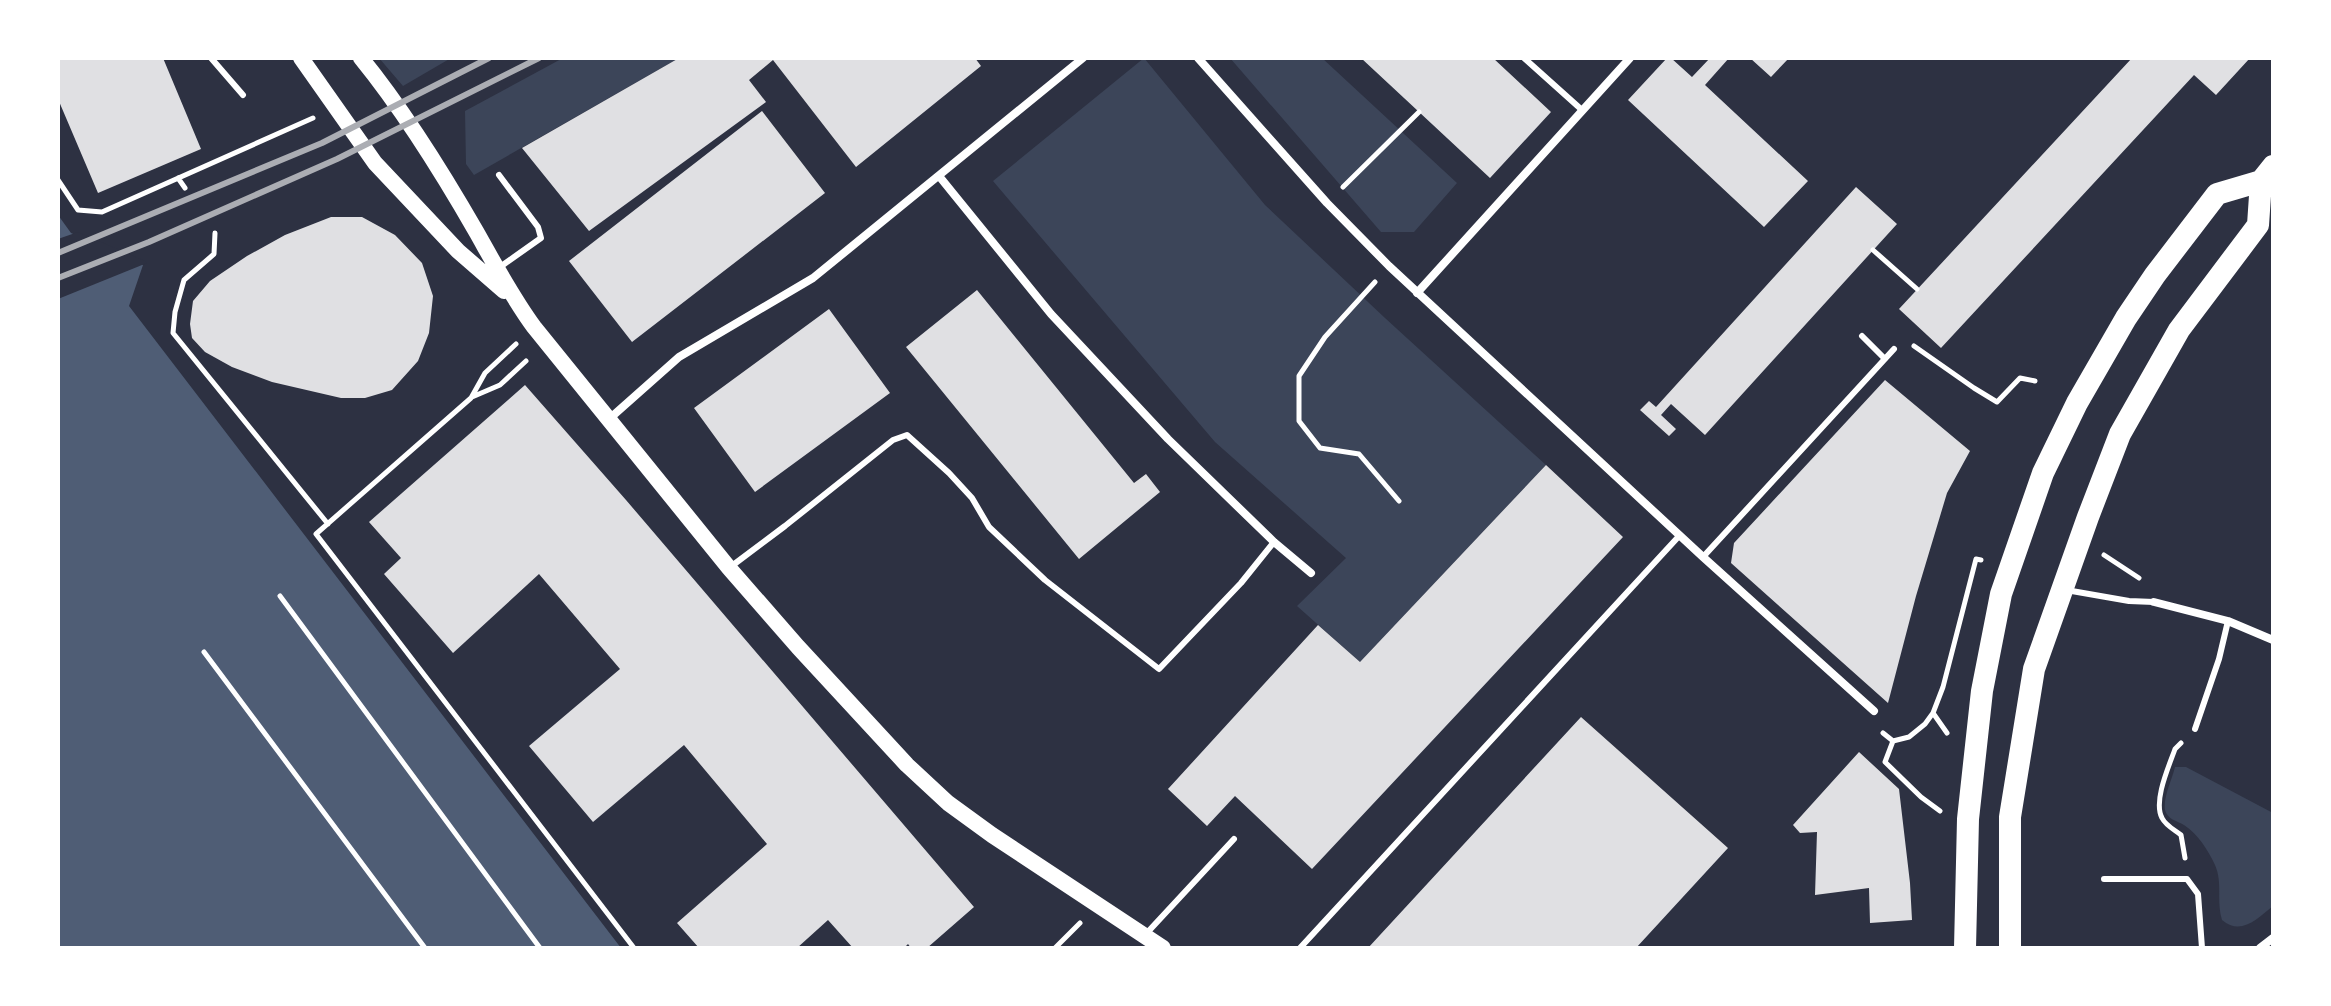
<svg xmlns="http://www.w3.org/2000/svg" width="2331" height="1006" font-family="Literata,serif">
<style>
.green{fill:#3c4559}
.water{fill:#4f5d75}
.pier{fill:#2d3142}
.building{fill:#e0e0e3}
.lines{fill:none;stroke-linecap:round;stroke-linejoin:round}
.path{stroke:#fff;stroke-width:5}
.service{stroke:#fff;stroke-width:6}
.minor{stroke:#fff;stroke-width:8}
.secondary{stroke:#fff;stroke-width:16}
.trunk{stroke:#fff;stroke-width:22}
.rail{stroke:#abadb3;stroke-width:6}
</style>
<rect width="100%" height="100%" fill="#2d3142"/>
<!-- green -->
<path class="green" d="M379 58H451L403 86Z
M563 58H679L474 175 466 164 465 111Z
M1144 58 1265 205 1385 318 1546 465 1360 662 1297 606 1346 558 1215 442 993 181Z
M1230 58H1322L1457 183 1414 232H1381Z
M2175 767H2186L2273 813V906C2257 919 2241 936 2222 920 2216 901 2223 883 2215 865 2208 850 2198 834 2184 825 2177 821 2167 819 2165 810 2163 797 2172 780 2175 767Z"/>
<!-- water -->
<path class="water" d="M58 215 71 233 143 265 129 306 621 948H58Z"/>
<!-- pier -->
<path class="pier" d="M78 232 145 261 147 263 58 299V239Z"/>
<!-- building -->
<path class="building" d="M58 58H163L201 149 98 193 58 99Z
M679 58H975L981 66 856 167 773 60 749 80 766 102 589 231 522 148Z
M1361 58H1493L1551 112 1490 178Z
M1667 58H1671L1692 77 1710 58H1729L1705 85 1808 181 1764 227 1628 100Z
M1750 58H1789L1771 77Z
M2132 58H2250L2216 95 2194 75 1941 348 1899 309Z
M762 111 825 193 632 342 569 261Z
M1856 187 1897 224 1705 435 1671 404 1661 415 1676 429 1669 436 1640 410 1649 401 1656 407Z
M331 217H362L395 235 422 263 433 296 429 333 418 361 392 390 365 398H341L272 382 232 367 205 352 192 338 190 324 193 301 210 281 247 256 285 235Z
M977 290 1134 483 1146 474 1160 492 1079 559 906 347Z
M829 309 890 393 755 492 694 408Z
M1885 380 1970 451 1947 493 1916 596 1888 703 1731 563 1734 543Z
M525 385 626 500 974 907 927 948H911L908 944 904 948H853L828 920 797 948H699L677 923 767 844 684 745 593 822 529 746 620 669 539 574 453 653 384 574 401 558 369 522Z
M1546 465 1623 537 1312 869 1235 796 1207 826 1168 789 1318 625 1360 662Z
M1581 717 1728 848 1636 948H1368Z
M1859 752 1899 789 1910 883 1912 920 1870 923 1869 888 1815 895 1817 832 1800 833 1793 825Z"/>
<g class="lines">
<!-- path -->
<path class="path" d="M178 178 185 188
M58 180 78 210 102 212 313 118
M1343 187 1419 112
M215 233 214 254 184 280 175 312 173 333 328 524
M1873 250 1917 289
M1375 282 1325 337 1299 376V421L1320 448 1359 454 1399 501
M516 344 485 373 471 398 316 534 634 948
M1914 346 1974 388 1997 402 2020 378 2035 381
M472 397 500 385 526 361
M2104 555 2139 578
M280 596 540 948
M204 652 425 948
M1933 713 1947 733
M1883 733 1893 741 1909 737 1925 724 1933 713 1943 687 1976 559 1981 560
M1893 741 1885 762 1921 797 1940 811
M2181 743 2175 749C2169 766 2153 801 2162 818 2166 826 2175 830 2181 835L2185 858
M1055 948 1080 923"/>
<!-- service -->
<path class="service" d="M211 58 243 95
M1524 58 1582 110
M499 175 538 227 541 238 500 267
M1862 336 1885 359
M1703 557 1894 349
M729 568 785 526 893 440 907 435 949 473 972 498 989 527 1045 580 1159 669 1241 583 1274 542
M2066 590 2129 601 2154 602
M2195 729 2219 659 2228 621
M2104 879H2187L2198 894 2202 948
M1145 935 1234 839
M1300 948 1680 535"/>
<!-- minor -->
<path class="minor" d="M1198 58 1327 203 1389 266 1703 557 1874 711
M939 176 1051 314 1168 439 1274 542 1311 573
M1417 293 1630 58
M608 420 679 357 813 278 1083 58
M2154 602 2228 621 2273 640
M2260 948 2273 938"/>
<!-- secondary -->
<path class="secondary" d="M301 58 375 163 458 251 504 291
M361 58C405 112 442 172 477 233 495 265 512 297 534 327L729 568 798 647 907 765 948 803 992 835 1163 948"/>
<!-- trunk -->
<path class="trunk" d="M1965 948 1968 819 1982 691 2001 594 2043 473 2077 403 2126 318 2155 275 2217 194 2261 181
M2010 948V817L2034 669 2088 517 2120 434 2179 330 2258 225 2261 181 2273 166"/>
<!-- rail -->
<path class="rail" d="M58 253 322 143 489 58
M58 278 149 242 337 159 539 58"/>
</g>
<!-- border -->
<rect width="2331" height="1006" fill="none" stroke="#ffffff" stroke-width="120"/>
</svg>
